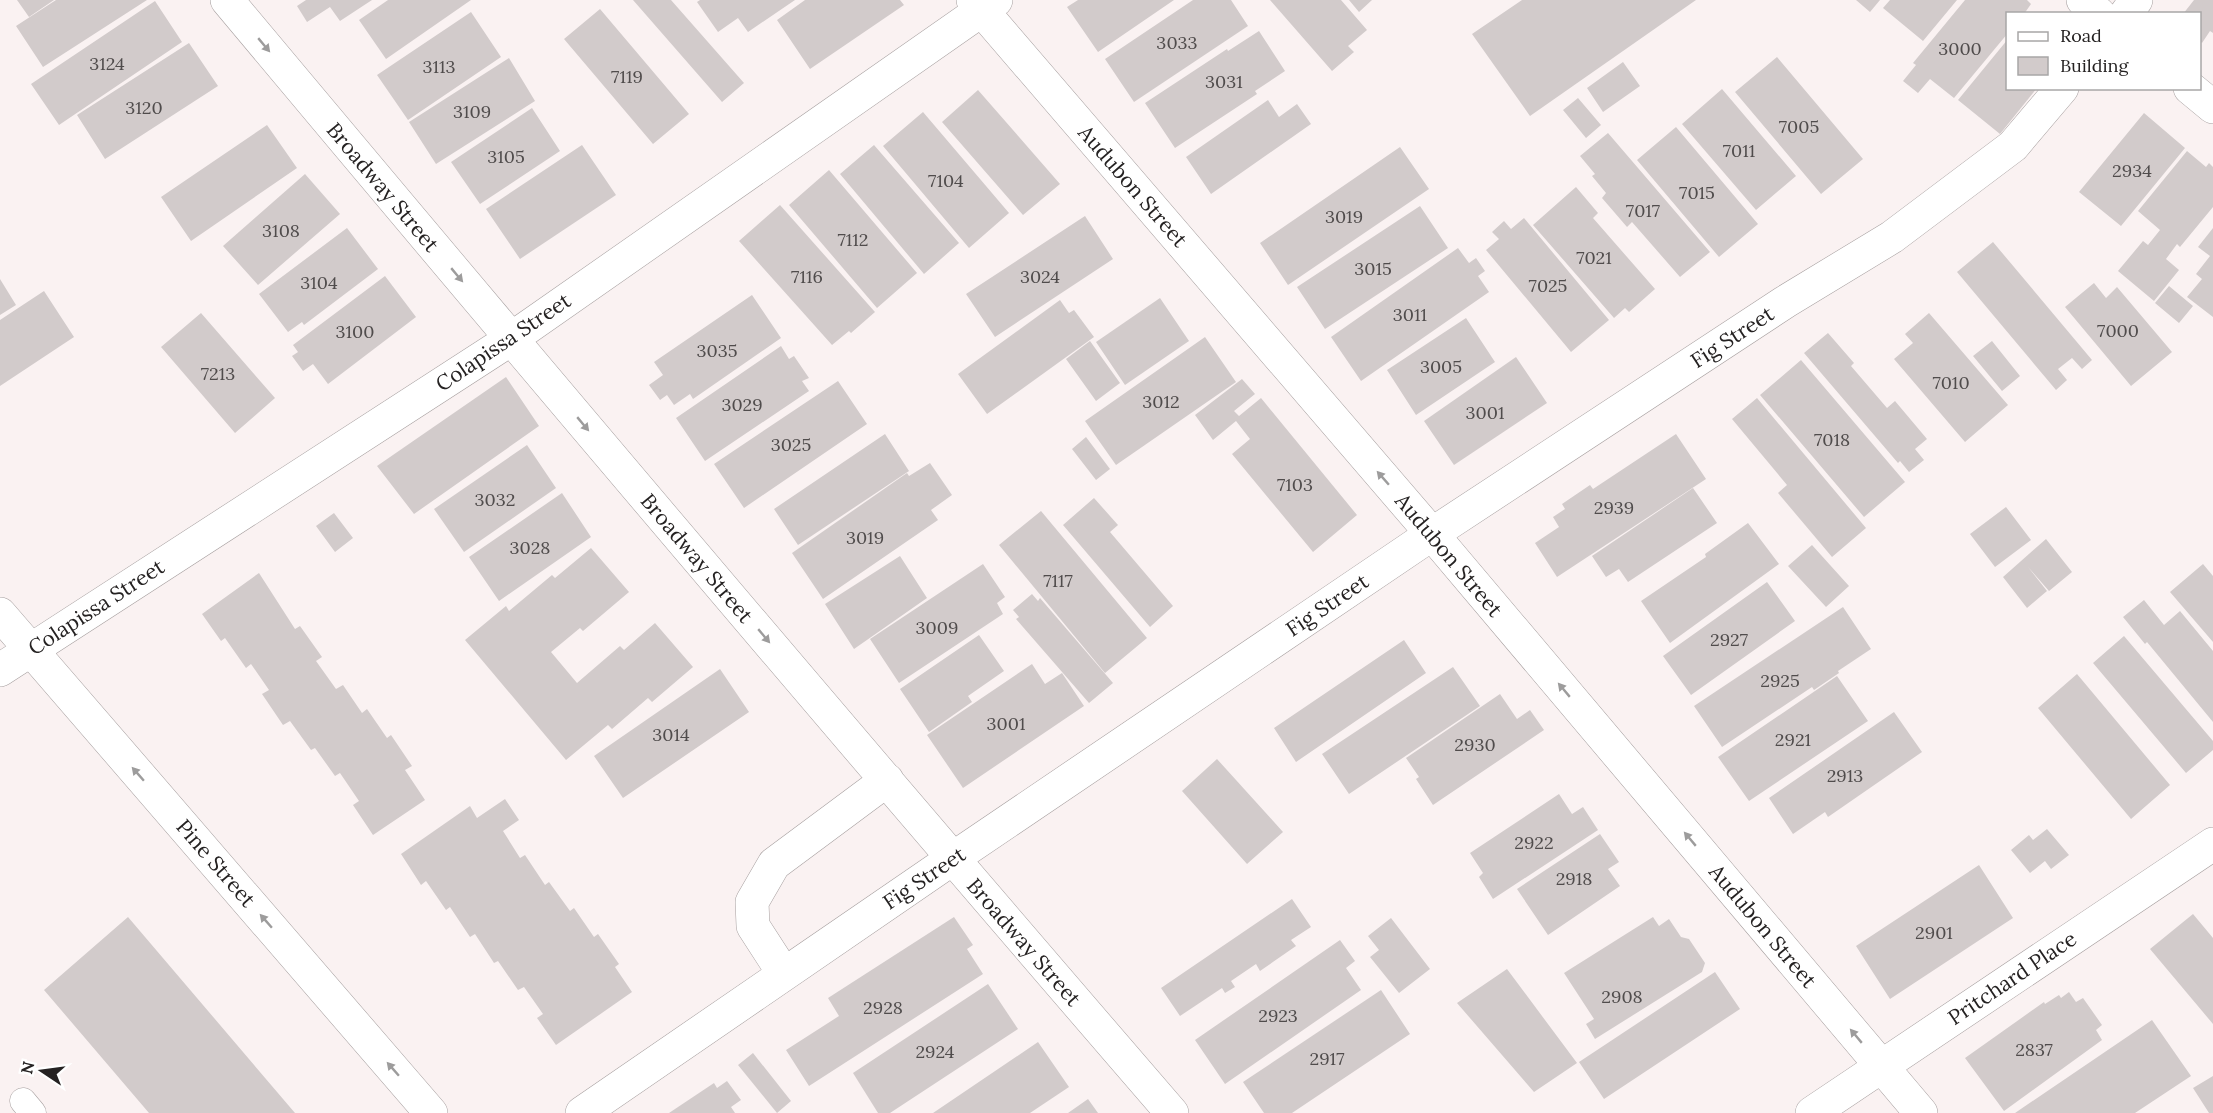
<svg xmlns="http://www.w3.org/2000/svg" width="2213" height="1113" font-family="Lora,serif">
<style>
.building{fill:#d2cbcb}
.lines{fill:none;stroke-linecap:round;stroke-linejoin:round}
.service-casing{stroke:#a69f9f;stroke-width:27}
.minor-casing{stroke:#a69f9f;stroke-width:34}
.service{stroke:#fff;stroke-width:26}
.minor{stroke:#fff;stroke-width:33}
.oneway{fill:#9d9c9c}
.labels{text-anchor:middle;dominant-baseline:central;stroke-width:4.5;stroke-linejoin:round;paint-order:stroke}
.number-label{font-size:18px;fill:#504c4c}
.street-label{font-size:21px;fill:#252222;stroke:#fff}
</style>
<rect width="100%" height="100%" fill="#faf2f2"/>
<!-- building -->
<path class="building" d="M17 0H54L29 17Z
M56 0H147L43 67 16 26Z
M306 0H372L340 21 330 7 307 22 297 6Z
M388 0H471L386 59 359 20Z
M633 0H671L744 83 722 102Z
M700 0H795L748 32 738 18 718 32 697 2Z
M805 0H900L904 5 810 69 777 20Z
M1078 0H1174L1098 52 1067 7Z
M1193 0H1231L1248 26 1134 102 1105 59Z
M1270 0H1341L1367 30 1348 46 1354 52 1332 71Z
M1349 0H1372L1359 12Z
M1522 0H1696L1530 116 1472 34Z
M1856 0H1880L1870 12Z
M1890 0H1957L1923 41 1883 8Z
M1965 0H2027L2031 4 2024 14H2008V33L1954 98 1930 79 1918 93 1903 81 1916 65 1913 63Z
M2194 0H2213V33L2210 31 2202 43 2200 41V14H2183Z
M155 1 182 42 59 125 31 84Z
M600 9 689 114 653 144 564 39Z
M471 12 501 57 408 120 377 75Z
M1259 31 1285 71 1255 91 1257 94 1175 148 1145 103 1227 49 1228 51Z
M2008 39V88H2037L2000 134 1958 100Z
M189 43 218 86 105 159 77 115Z
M1777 57 1863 159 1821 194 1735 92Z
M509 58 535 101 436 164 409 122Z
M1623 62 1640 86 1603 112 1587 88Z
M1722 89 1796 176 1756 210 1682 124Z
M978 90 1060 184 1023 215 942 122Z
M1578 98 1601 125 1586 138 1563 110Z
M1268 100 1279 117 1297 104 1311 124 1211 194 1186 157Z
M532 108 560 151 480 204 451 162Z
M923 112 1009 213 969 248 883 146Z
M2144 113 2185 148 2121 226 2079 192Z
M267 125 297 168 191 241 161 197Z
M1676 127 1758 224 1719 257 1637 160Z
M1608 133 1710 252 1680 277 1632 222 1627 227 1602 198 1606 193 1592 176 1595 174 1580 156Z
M582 145 616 195 520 259 486 209Z
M874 145 959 243 924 274 840 174Z
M1400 147 1429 189 1288 285 1260 243Z
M2187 151 2206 167 2209 163 2213 167V207L2180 247 2177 244 2166 259 2179 270 2154 301 2118 271 2143 241 2148 245 2160 230 2138 211Z
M829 170 917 273 877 308 789 205Z
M305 174 340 214 258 285 223 246Z
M1576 187 1598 213 1593 218 1655 289 1629 312 1625 308 1614 318 1533 225Z
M780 205 875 312 851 333 849 331 832 345 739 241Z
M1420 206 1448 248 1325 329 1297 287Z
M1085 216 1113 259 995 337 966 294Z
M1524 218 1609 320 1571 352 1486 250 1499 239 1492 232 1504 221 1511 229Z
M347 228 378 269 304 325 302 322 288 332 259 294Z
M2213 228V317L2187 297 2202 279 2196 274 2210 256 2198 247Z
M1993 242 2092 360 2082 369 2072 358 2058 369 2067 380 2056 390 1957 272Z
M1458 248 1469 263 1476 258 1485 271 1478 276 1489 292 1361 381 1331 337Z
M385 276 416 317 328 384 313 364 303 371 292 356 298 352 293 345Z
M0 279 16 305 0 315Z
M2094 283 2106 298 2117 287 2172 352 2131 386 2065 307Z
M2169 286 2193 306 2179 323 2155 303Z
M44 291 74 337 0 386V320Z
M752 295 781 338 693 399 690 394 674 405 667 395 660 400 649 385 663 375 654 362Z
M1160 298 1189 341 1125 385 1096 342Z
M1060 300 1069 313 1074 310 1094 337 987 414 958 374Z
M201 313 275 398 235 433 161 347Z
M1929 313 2008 405 1965 442 1894 359 1913 343 1905 334Z
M1466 318 1495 362 1416 415 1387 370Z
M1828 333 1854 363 1851 366 1887 408 1895 401 1927 439 1915 449 1924 460 1909 472 1900 461 1898 463 1804 353Z
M1205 337 1236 382 1116 465 1085 421Z
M1090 341 1120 383 1096 401 1066 359Z
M1992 341 2020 376 2002 391 1973 356Z
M781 346 789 359 794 356 809 378 802 381 809 391 705 461 676 418Z
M1516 357 1547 403 1454 465 1424 421Z
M1801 360 1905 482 1864 517 1760 395Z
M506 377 539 426 414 514 377 466Z
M1242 379 1255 394 1234 411 1239 416 1261 398 1357 515 1313 552 1232 454 1250 439 1236 421 1213 440 1195 415Z
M838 381 867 424 744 508 714 464Z
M1757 398 1866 528 1832 557 1778 493 1787 485 1732 419Z
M885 434 909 471 798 545 774 509Z
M1676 434 1706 479 1557 577 1535 543 1559 527 1553 517 1565 509 1562 504 1590 485 1593 489Z
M1086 437 1110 469 1096 480 1072 449Z
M527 445 556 488 464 552 434 509Z
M930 463 952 495 931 510 938 520 823 599 792 553 907 473 909 476Z
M1693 488 1717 523 1628 582 1619 569 1606 577 1592 556Z
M562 493 591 537 499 601 469 557Z
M1094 498 1118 525 1110 532 1173 606 1150 627 1063 525Z
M2006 507 2031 540 1995 567 1970 534Z
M1041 511 1147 638 1105 673 999 545Z
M334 513 353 538 335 552 316 526Z
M1748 523 1779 564 1670 643 1641 601 1706 557 1705 554Z
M2046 539 2072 572 2049 591 2028 567 2047 591 2027 608 2003 577Z
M1812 545 1849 586 1826 607 1788 566Z
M591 548 629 592 583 631 580 628 551 652 577 683 620 646 624 650 655 623 693 667 652 702 648 698 612 729 608 725 566 760 465 640 506 606 509 611 552 575 555 578Z
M900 556 927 598 854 649 825 604Z
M983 564 1005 597 997 603 1003 614 899 683 870 639Z
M2203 564 2213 576V642L2170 592Z
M259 573 295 629 300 626 322 657 316 661 336 689 343 685 362 713 367 709 387 738 391 735 412 766 405 770 425 800 373 835 353 805 359 801 340 773 335 776 315 748 311 750 290 721 283 725 262 694 269 690 251 664 246 668 225 638 221 641 202 614Z
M1767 582 1795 621 1691 695 1663 656Z
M1032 594 1038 601 1040 598 1113 683 1089 703 1016 619 1019 617 1013 610Z
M2144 600 2164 625 2180 611 2213 651V722L2147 642 2145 644 2123 617Z
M1843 607 1871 649 1838 671 1839 673 1814 690 1812 687 1722 747 1694 706Z
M979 635 1004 671 968 696 972 702 929 732 900 689Z
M2124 636 2213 741V750L2186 773 2093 663Z
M1404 640 1426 673 1296 762 1274 728Z
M1032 664 1045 684 1062 673 1084 706 963 788 927 735Z
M1453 667 1480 706 1349 794 1322 754Z
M720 669 749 712 623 798 594 756Z
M2077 674 2170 785 2131 819 2038 708Z
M1837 676 1868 721 1749 801 1718 757Z
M1500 694 1517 719 1530 710 1544 730 1433 805 1416 779 1419 777 1406 758Z
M1894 712 1922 752 1828 817 1825 812 1793 834 1769 798Z
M1217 759 1283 832 1247 864 1182 791Z
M1559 794 1572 814 1583 807 1598 830 1493 899 1479 877 1483 873 1470 853Z
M505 799 519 820 503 831 520 858 525 855 545 885 549 882 570 911 574 908 594 937 598 934 619 964 615 967 632 992 556 1045 537 1018 543 1014 524 987 518 990 498 961 494 963 475 934 470 937 450 907 446 910 426 881 421 885 401 854 470 806 477 818Z
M2047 829 2069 855 2051 869 2045 861 2030 873 2011 850 2029 835 2033 840Z
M1600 834 1619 862 1608 869 1620 886 1548 935 1517 889Z
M1979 865 2013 918 1890 999 1856 946Z
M1292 899 1311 927 1291 940 1296 946 1260 971 1256 964 1231 981 1235 987 1225 993 1222 988 1180 1016 1161 988Z
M2193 914 2213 938V1024L2150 949Z
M128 917 295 1113H149L44 990Z
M954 917 973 945 967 949 983 974 809 1086 786 1050 839 1016 828 998Z
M1653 917 1659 926 1669 919 1681 937 1689 939 1705 963 1702 972 1595 1039 1586 1024 1594 1019 1564 973Z
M1391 918 1430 969 1399 993 1370 957 1379 950 1368 936Z
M1340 940 1355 961 1346 968 1361 990 1225 1084 1195 1040Z
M1507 969 1577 1063 1534 1092 1457 1003Z
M1715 972 1740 1009 1604 1099 1579 1062Z
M988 984 1018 1029 890 1113H878L853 1073Z
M1381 990 1410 1034 1292 1113H1264L1243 1082Z
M2069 992 2076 1002 2083 998 2102 1025 2096 1030 2102 1040 2004 1111 1965 1058 2044 1002 2045 1004 2059 995 2061 998Z
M2152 1020 2191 1076 2135 1113H2015Z
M1038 1042 1069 1087 1030 1113H933Z
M753 1053 791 1101 777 1113 738 1065Z
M2213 1076V1113H2209L2193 1088Z
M727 1081 741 1100 731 1107 735 1113H669L714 1083 717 1088Z
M1088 1099 1098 1113H1068Z"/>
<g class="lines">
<defs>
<path id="service" d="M23 1101 33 1113"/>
<path id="minor" d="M227 0C539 373 854 745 1172 1113
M973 0 1432 534 1921 1113
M2083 0 2099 14
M2126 14 2136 0
M2190 88 2213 107
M0 614 431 1113
M0 670 511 339 996 0
M784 974 753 926 752 902 774 864 887 780
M582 1113 952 859 1432 534 1785 302 1892 237 2013 146 2062 88
M1812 1113 2213 844"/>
</defs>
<!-- service casing -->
<use href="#service" class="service-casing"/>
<!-- minor casing -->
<use href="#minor" class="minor-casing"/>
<!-- service -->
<use href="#service" class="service"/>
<!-- minor -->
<use href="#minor" class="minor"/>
</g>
<!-- one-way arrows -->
<defs><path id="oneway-solid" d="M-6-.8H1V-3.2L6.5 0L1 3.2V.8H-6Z" transform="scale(1.5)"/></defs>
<g class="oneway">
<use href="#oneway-solid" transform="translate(264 45) rotate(50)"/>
<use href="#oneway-solid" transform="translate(457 275) rotate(50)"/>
<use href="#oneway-solid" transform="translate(583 424) rotate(50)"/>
<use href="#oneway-solid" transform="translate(1383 478) rotate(-131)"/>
<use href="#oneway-solid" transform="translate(764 636) rotate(50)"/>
<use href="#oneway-solid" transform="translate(1564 690) rotate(-130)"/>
<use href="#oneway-solid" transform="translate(138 774) rotate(-131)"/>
<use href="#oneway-solid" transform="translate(1690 839) rotate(-130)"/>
<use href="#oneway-solid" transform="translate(266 921) rotate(-131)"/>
<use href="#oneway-solid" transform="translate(1856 1036) rotate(-130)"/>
<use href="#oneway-solid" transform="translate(393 1069) rotate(-131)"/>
</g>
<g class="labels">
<!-- number labels -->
<g class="number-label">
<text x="1177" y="42">3033</text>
<text x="1960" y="48">3000</text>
<text x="107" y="63">3124</text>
<text x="439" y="66">3113</text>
<text x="627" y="76">7119</text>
<text x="1224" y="81">3031</text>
<text x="144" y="107">3120</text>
<text x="472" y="111">3109</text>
<text x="1799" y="126">7005</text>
<text x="1739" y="150">7011</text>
<text x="506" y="156">3105</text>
<text x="2132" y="170">2934</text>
<text x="946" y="180">7104</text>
<text x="1697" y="192">7015</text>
<text x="1643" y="210">7017</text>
<text x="1344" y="216">3019</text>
<text x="281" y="230">3108</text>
<text x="853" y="239">7112</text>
<text x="1594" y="257">7021</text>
<text x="1373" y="268">3015</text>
<text x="807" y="276">7116</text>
<text x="1040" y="276">3024</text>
<text x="319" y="282">3104</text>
<text x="1548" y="285">7025</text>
<text x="1410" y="314">3011</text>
<text x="2118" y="330">7000</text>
<text x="355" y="331">3100</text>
<text x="717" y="350">3035</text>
<text x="1441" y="366">3005</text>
<text x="218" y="373">7213</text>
<text x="1951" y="382">7010</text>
<text x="1161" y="401">3012</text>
<text x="742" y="404">3029</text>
<text x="1485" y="412">3001</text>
<text x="1832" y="439">7018</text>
<text x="791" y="444">3025</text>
<text x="1295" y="484">7103</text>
<text x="495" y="499">3032</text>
<text x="1614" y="507">2939</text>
<text x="865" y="537">3019</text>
<text x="530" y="547">3028</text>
<text x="1058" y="580">7117</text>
<text x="937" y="627">3009</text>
<text x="1729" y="639">2927</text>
<text x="1780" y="680">2925</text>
<text x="1006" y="723">3001</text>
<text x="671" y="734">3014</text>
<text x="1793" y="739">2921</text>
<text x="1475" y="744">2930</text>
<text x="1845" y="775">2913</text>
<text x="1534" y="842">2922</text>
<text x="1574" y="878">2918</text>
<text x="1934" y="932">2901</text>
<text x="1622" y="996">2908</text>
<text x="883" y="1007">2928</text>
<text x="1278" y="1015">2923</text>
<text x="2034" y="1049">2837</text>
<text x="935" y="1051">2924</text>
<text x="1327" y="1058">2917</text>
</g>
<!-- street labels -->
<g class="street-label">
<text transform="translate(1133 186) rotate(49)">Audubon Street</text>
<text transform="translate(383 187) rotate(50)">Broadway Street</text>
<text transform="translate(1732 337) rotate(-33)">Fig Street</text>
<text transform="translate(503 342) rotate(-34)">Colapissa Street</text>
<text transform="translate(1449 555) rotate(50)">Audubon Street</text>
<text transform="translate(697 558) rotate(50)">Broadway Street</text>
<text transform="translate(1327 605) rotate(-34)">Fig Street</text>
<text transform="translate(96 607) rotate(-33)">Colapissa Street</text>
<text transform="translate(216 863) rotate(49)">Pine Street</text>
<text transform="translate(924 878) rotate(-34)">Fig Street</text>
<text transform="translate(1763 926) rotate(50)">Audubon Street</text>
<text transform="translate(1024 942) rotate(49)">Broadway Street</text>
<text transform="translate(2012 978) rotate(-34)">Pritchard Place</text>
</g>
</g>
<!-- legend -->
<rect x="2006" y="12" width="195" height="78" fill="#ffffff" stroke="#a8a7a7" stroke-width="1.5"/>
<rect x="2018" y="32" width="30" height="9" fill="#ffffff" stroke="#a8a7a7" stroke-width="1.5"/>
<text x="2060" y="42" font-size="18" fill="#252222">Road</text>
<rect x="2018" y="57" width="30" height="18" fill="#d2cbcb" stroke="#a8a7a7" stroke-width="1.5"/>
<text x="2060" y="72" font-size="18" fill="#252222">Building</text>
<!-- north arrow -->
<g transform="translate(42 1071) rotate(283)" stroke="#ffffff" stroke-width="4.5" paint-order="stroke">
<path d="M0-4.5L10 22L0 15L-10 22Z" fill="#252222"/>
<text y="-9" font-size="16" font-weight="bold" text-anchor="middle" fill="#252222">N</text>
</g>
</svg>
